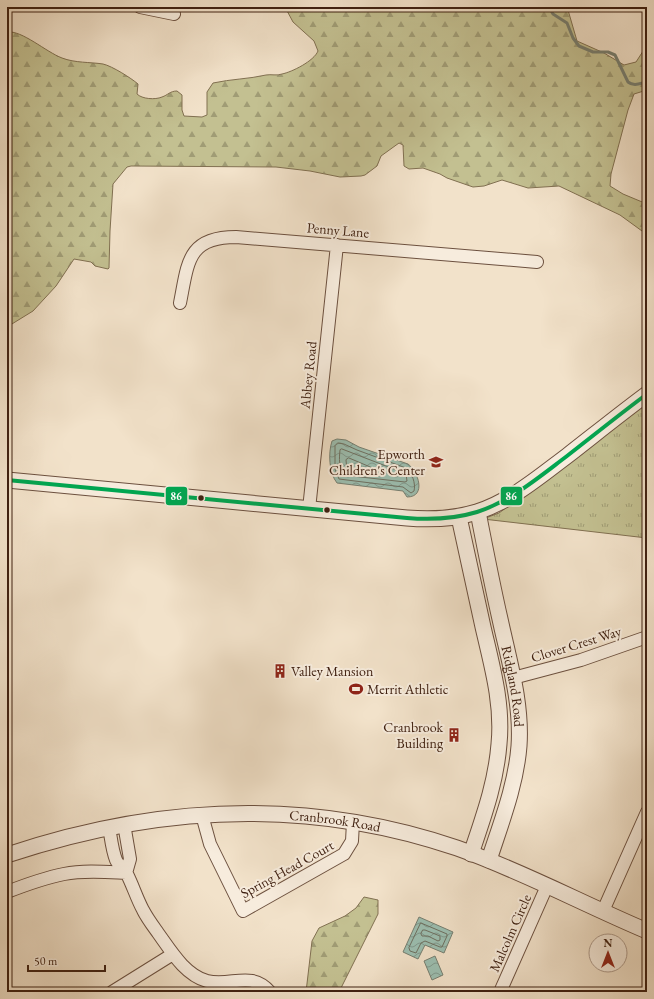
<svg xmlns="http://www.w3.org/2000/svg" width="654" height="999" font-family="'EB Garamond',serif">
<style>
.grass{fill:url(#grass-tufts);stroke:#817051}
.forest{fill:url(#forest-firs);stroke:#817051}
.water{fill:url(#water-waves);stroke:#777f71}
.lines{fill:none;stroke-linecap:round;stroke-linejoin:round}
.shore{stroke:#6e7061;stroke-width:1}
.stream{stroke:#777f71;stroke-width:3}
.minor-casing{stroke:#6c503f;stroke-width:14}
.tertiary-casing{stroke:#6c503f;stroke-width:17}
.minor{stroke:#f7ecdd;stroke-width:12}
.tertiary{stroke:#f7ecdd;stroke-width:15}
.bus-1-casing{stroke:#f7ecdd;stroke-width:7}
.bus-1{stroke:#00a651;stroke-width:4}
.bus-dot{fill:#3f2011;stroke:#f7ecdd;stroke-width:1.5}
.labels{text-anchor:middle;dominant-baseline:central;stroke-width:4;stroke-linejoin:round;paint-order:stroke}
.street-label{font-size:14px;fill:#3f2011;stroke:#f7ecdd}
.poi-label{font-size:14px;fill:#3f2011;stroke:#f7ecdd;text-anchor:end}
.line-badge{stroke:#f7ecdd;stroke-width:1.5}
.badge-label{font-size:11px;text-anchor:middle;font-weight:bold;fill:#fff}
</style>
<defs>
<pattern id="grass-tufts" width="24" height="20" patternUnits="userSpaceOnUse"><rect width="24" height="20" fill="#c3c091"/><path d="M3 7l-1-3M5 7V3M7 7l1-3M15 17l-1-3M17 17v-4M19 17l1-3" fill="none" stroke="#a09c75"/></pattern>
<pattern id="forest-firs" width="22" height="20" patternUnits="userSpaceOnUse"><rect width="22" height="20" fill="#c3c091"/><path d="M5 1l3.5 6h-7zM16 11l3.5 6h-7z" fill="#a09c75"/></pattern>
<pattern id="water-waves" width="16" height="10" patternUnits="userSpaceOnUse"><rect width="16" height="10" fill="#9cbfb1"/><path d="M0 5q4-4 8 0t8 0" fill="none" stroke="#819b8f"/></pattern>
</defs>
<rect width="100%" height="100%" fill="#f2e2ca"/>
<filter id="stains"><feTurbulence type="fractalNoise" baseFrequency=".005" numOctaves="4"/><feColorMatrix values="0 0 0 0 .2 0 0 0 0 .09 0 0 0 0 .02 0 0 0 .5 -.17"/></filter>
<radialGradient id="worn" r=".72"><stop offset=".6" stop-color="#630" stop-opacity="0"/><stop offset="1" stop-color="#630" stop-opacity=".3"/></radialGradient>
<!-- grass -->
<path class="grass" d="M647 401V538L483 519 499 513 607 434Z"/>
<!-- forest -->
<path class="forest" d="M285 7H564L568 10 577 41 604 53 624 65 636 62 647 45V90L634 94 628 110 611 174 610 186 623 194 647 204V236L642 231 620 215 559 186 528 188 502 180 484 186 473 187 447 178 440 174 423 168 409 169 404 166 403 145 399 143 381 156 377 166 365 175 361 176 340 177 310 171 276 167 131 166 127 167 113 184 110 231 109 268 108 269 95 266 91 262 74 259 56 286 33 311 7 327V32C22 30 46 52 62 58 75 63 90 62 103 64 112 66 131 78 138 84L137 94C142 99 155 100 162 97 168 95 170 91 177 91L182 95V110L184 116 202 117 207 115V92L213 83C231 79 249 79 266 75 271 74 277 76 282 74 292 72 314 61 318 51L314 41 293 22Z
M364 897 378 900V914L339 992H306L312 941 319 928 345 916 356 908Z"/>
<!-- water -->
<path class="water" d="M337 439 346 440 359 447 408 464C418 471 427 497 407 497L403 491 337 483C329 473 328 453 332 441Z
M419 917 453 932 444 953 425 945 418 959 403 952Z
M435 956 443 975 432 980 424 961Z"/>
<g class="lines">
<!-- shore -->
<path class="shore" d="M338 443 344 444 357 450 406 468C412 472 416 484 414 491L411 493 403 487 339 479 335 469V446Z
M342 449 404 473 406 474 407 481 405 482 343 475C339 468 339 458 340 450Z
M349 458 375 469 376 471 374 472 347 470 346 460Z
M421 923 447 934V936L442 947H440L425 941 421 943 416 953 410 951 409 948Z
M423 930H425L440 936V940L438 941 428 936H422L421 934Z"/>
<!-- stream -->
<path class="stream" d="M549 7 553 14 567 23 573 38 579 46 593 52H608L615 55 628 82C634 87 641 83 647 82"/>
<defs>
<path id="minor" d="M140 7 174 14
M180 303C188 263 187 237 236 237L537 262
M309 509 337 245
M513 678 581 660 647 637
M202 815 210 844 243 911 344 854 352 841 353 822
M124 824 130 859 126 873
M109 827C111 838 112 850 116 860 118 865 124 869 127 874 133 886 137 899 143 910 147 918 153 926 158 933 171 951 185 975 207 981 231 987 251 970 270 992
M7 892C25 885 44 878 64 874 84 870 106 872 126 873
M603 911 647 812
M112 992 173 954
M500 992 547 886"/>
<g id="tertiary">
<path d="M7 480 407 518C431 520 454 519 477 512 511 501 539 477 567 456 594 435 620 414 647 394"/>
<path id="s1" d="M478 512C485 548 492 584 500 619 509 661 522 703 519 746 516 785 501 823 489 860"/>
<path d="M459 517C467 554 475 590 483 627 492 666 503 704 499 744 496 783 483 818 471 854"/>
<path id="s2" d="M7 855C156 805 307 797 457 848 522 871 583 904 647 931"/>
</g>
</defs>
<!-- minor casing -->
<use href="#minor" class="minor-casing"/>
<!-- tertiary casing -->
<use href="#tertiary" class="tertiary-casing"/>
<!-- minor -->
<use href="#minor" class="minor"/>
<!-- tertiary -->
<use href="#tertiary" class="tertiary"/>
<defs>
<path id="bus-1" d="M7 480 407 518C431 520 454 519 477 512 511 501 539 477 567 456 594 435 620 414 647 394"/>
</defs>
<!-- bus-1 casing -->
<use href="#bus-1" class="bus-1-casing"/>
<!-- bus-1 -->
<use href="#bus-1" class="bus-1"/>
</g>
<!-- icons -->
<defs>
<symbol id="school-bare" viewBox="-9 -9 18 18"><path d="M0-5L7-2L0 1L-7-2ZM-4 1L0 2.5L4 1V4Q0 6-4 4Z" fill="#8f2418" stroke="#f7ecdd" stroke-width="2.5" paint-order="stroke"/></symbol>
<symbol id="building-bare" viewBox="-9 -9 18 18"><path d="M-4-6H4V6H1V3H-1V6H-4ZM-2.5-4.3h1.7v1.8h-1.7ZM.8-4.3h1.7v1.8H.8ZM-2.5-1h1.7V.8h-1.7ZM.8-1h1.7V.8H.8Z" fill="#8f2418" stroke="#f7ecdd" stroke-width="2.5" paint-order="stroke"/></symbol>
<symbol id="stadium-bare" viewBox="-9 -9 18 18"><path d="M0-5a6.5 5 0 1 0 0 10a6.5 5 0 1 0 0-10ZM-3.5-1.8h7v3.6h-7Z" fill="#8f2418" stroke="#f7ecdd" stroke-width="2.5" paint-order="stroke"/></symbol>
</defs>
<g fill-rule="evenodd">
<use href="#school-bare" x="426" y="452" width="20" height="20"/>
<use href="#building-bare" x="270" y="661" width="20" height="20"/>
<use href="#stadium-bare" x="346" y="679" width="20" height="20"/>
<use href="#building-bare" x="444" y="725" width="20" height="20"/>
</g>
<!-- markers -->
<g class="bus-dot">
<circle cx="201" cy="498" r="3.5"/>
<circle cx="327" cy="510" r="3.5"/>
</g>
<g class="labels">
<!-- street labels -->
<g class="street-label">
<text transform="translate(338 230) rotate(5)">Penny Lane</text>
<text transform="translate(308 375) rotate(-84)">Abbey Road</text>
<text transform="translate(576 644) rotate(-17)">Clover Crest Way</text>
<text stroke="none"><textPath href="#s1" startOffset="178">Ridgland Road</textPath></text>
<text stroke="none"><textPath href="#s2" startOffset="333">Cranbrook Road</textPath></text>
<text transform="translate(287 869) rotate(-29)">Spring Head Court</text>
<text transform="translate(510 933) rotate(-66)">Malcolm Circle</text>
</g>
<!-- poi labels -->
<g class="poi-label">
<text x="425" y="454">Epworth<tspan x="425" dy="16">Children's Center</tspan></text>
<text x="291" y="671" text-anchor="start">Valley Mansion</text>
<text x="367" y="689" text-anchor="start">Merrit Athletic</text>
<text x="443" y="727">Cranbrook<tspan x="443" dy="16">Building</tspan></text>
</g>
</g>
<g class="line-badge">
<rect x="165" y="486" width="23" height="20" rx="4" fill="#00a651"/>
<rect x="500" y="486" width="23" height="20" rx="4" fill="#00a651"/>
</g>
<g class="badge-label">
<text x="176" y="500">86</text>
<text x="511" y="500">86</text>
</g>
<!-- margin -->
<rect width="654" height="999" fill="none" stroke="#f2e2ca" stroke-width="24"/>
<rect x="8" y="8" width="638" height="983" fill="none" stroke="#3f2011" stroke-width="2"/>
<rect x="12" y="12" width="630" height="975" fill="none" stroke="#3f2011"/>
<!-- north arrow -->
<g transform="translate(608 953)"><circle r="19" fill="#f7ecdd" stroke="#ad9a8b"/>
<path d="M0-3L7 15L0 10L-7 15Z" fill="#8f2418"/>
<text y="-6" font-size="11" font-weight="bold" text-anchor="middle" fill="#3f2011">N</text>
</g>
<!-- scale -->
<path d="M28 965v6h77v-6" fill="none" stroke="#3f2011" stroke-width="2"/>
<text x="34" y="965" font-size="12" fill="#3f2011" stroke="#f7ecdd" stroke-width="3" paint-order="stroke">50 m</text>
<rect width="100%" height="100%" filter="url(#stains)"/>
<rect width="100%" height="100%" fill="url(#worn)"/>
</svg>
